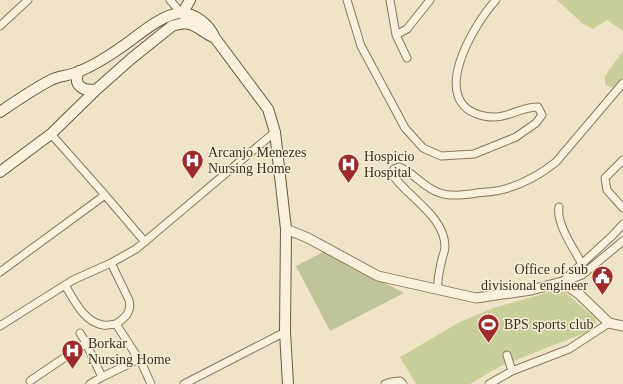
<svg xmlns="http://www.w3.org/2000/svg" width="623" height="384" font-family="Georgia,serif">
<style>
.green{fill:#c9cf9b}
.cemetery{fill:#bfc49a}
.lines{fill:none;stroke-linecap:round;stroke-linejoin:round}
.minor-casing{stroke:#8d765c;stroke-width:9}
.tertiary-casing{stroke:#8d765c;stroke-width:11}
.secondary-casing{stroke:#6f573f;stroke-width:12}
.minor{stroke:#faf1dc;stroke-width:7}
.tertiary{stroke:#faf1dc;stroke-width:9}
.secondary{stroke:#faf1dc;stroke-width:10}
.labels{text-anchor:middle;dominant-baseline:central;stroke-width:3;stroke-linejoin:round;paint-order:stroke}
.poi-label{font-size:14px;fill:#3d2e20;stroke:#f7eed8;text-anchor:start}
</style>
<rect width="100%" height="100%" fill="#f0e4c8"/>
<!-- green -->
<path class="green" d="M557 0H623V31L607 20 593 29 583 24Z
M623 51V76L613 88 605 85V76Z
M557 290 564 291 596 319 595 324 587 332 501 366 470 384H416L400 357 458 323 493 308Z"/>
<!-- cemetery -->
<path class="cemetery" d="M325 251 404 293 330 331 296 266Z"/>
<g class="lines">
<defs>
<path id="minor" d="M170 0 182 14
M347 0 361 46 405 128 423 148 441 156 474 154 516 137 536 123 542 115 538 107C518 107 506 121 484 116 426 104 473 25 496 0
M390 0 396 35 407 58
M0 26 28 0
M396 35 407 29 430 0
M51 134 105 195 145 242
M623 160 605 178 607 190 623 208
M559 207C556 224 574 249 582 264
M111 263 129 300C132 312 125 318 116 324L142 364 151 384
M0 272 105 195
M566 281 582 275 623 241
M562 282 612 236 623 224
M65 285C74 300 84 322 103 325 107 326 112 324 116 324
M438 289C437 278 440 269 442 259 443 255 445 250 445 247 445 216 407 197 392 174L394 169 399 167C414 172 423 188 440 193 451 197 465 195 477 193 486 192 496 192 505 189 523 184 541 174 556 162L623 83
M0 326 73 280 111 263 136 249 275 132
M80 333 86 343 102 377
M507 355 512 371
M30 381 86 343
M90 384 102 377 139 359
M184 384 285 332
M385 384 391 382 400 381 403 384
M489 384 512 371 569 349 609 323"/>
<path id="tertiary" d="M286 229 308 238 378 276 476 298 531 290 562 282 579 294 609 323 623 326"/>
<path id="secondary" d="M182 14 190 0
M79 71C72 86 84 92 97 89
M0 112C16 101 32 90 49 81 57 76 67 76 75 73 92 67 115 52 130 41 142 32 164 14 180 13 195 13 209 24 215 38L268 109 275 132 286 229 285 332 288 384
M0 172 51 134 97 89 132 58 172 26C193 18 197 30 215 38"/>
</defs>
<!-- minor casing -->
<use href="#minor" class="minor-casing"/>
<!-- tertiary casing -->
<use href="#tertiary" class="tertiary-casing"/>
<!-- secondary casing -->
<use href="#secondary" class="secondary-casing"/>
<!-- minor -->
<use href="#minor" class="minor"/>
<!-- tertiary -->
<use href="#tertiary" class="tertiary"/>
<!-- secondary -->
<use href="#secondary" class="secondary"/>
</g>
<!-- icons -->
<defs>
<symbol id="hospital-pin" viewBox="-11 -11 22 30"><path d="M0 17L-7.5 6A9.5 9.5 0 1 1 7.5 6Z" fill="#9e2a2b" stroke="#f7eed8"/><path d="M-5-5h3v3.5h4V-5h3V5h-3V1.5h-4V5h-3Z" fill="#fff"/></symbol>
<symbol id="civic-pin" viewBox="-11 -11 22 30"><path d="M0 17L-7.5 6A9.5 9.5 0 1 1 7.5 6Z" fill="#9e2a2b" stroke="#f7eed8"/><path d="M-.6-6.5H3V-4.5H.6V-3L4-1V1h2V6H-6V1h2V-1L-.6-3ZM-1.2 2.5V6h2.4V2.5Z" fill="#fff"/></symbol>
<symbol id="stadium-pin" viewBox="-11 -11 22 30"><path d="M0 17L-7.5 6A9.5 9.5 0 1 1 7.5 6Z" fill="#9e2a2b" stroke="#f7eed8"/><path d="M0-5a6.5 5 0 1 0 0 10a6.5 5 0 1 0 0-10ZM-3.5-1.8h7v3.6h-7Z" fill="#fff"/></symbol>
</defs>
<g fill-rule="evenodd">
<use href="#hospital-pin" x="180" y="148" width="25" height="34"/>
<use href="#hospital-pin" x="336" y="152" width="25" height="34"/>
<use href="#civic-pin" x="590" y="264" width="25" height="34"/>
<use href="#stadium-pin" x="476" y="312" width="25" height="34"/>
<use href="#hospital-pin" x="60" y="338" width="25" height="34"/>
</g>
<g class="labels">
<!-- poi labels -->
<g class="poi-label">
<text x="208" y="152">Arcanjo Menezes<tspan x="208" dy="16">Nursing Home</tspan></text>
<text x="364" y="156">Hospicio<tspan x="364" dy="16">Hospital</tspan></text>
<text x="588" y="269" text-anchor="end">Office of sub<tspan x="588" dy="16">divisional engineer</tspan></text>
<text x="504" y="324">BPS sports club</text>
<text x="88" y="343">Borkar<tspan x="88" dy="16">Nursing Home</tspan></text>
</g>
</g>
</svg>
